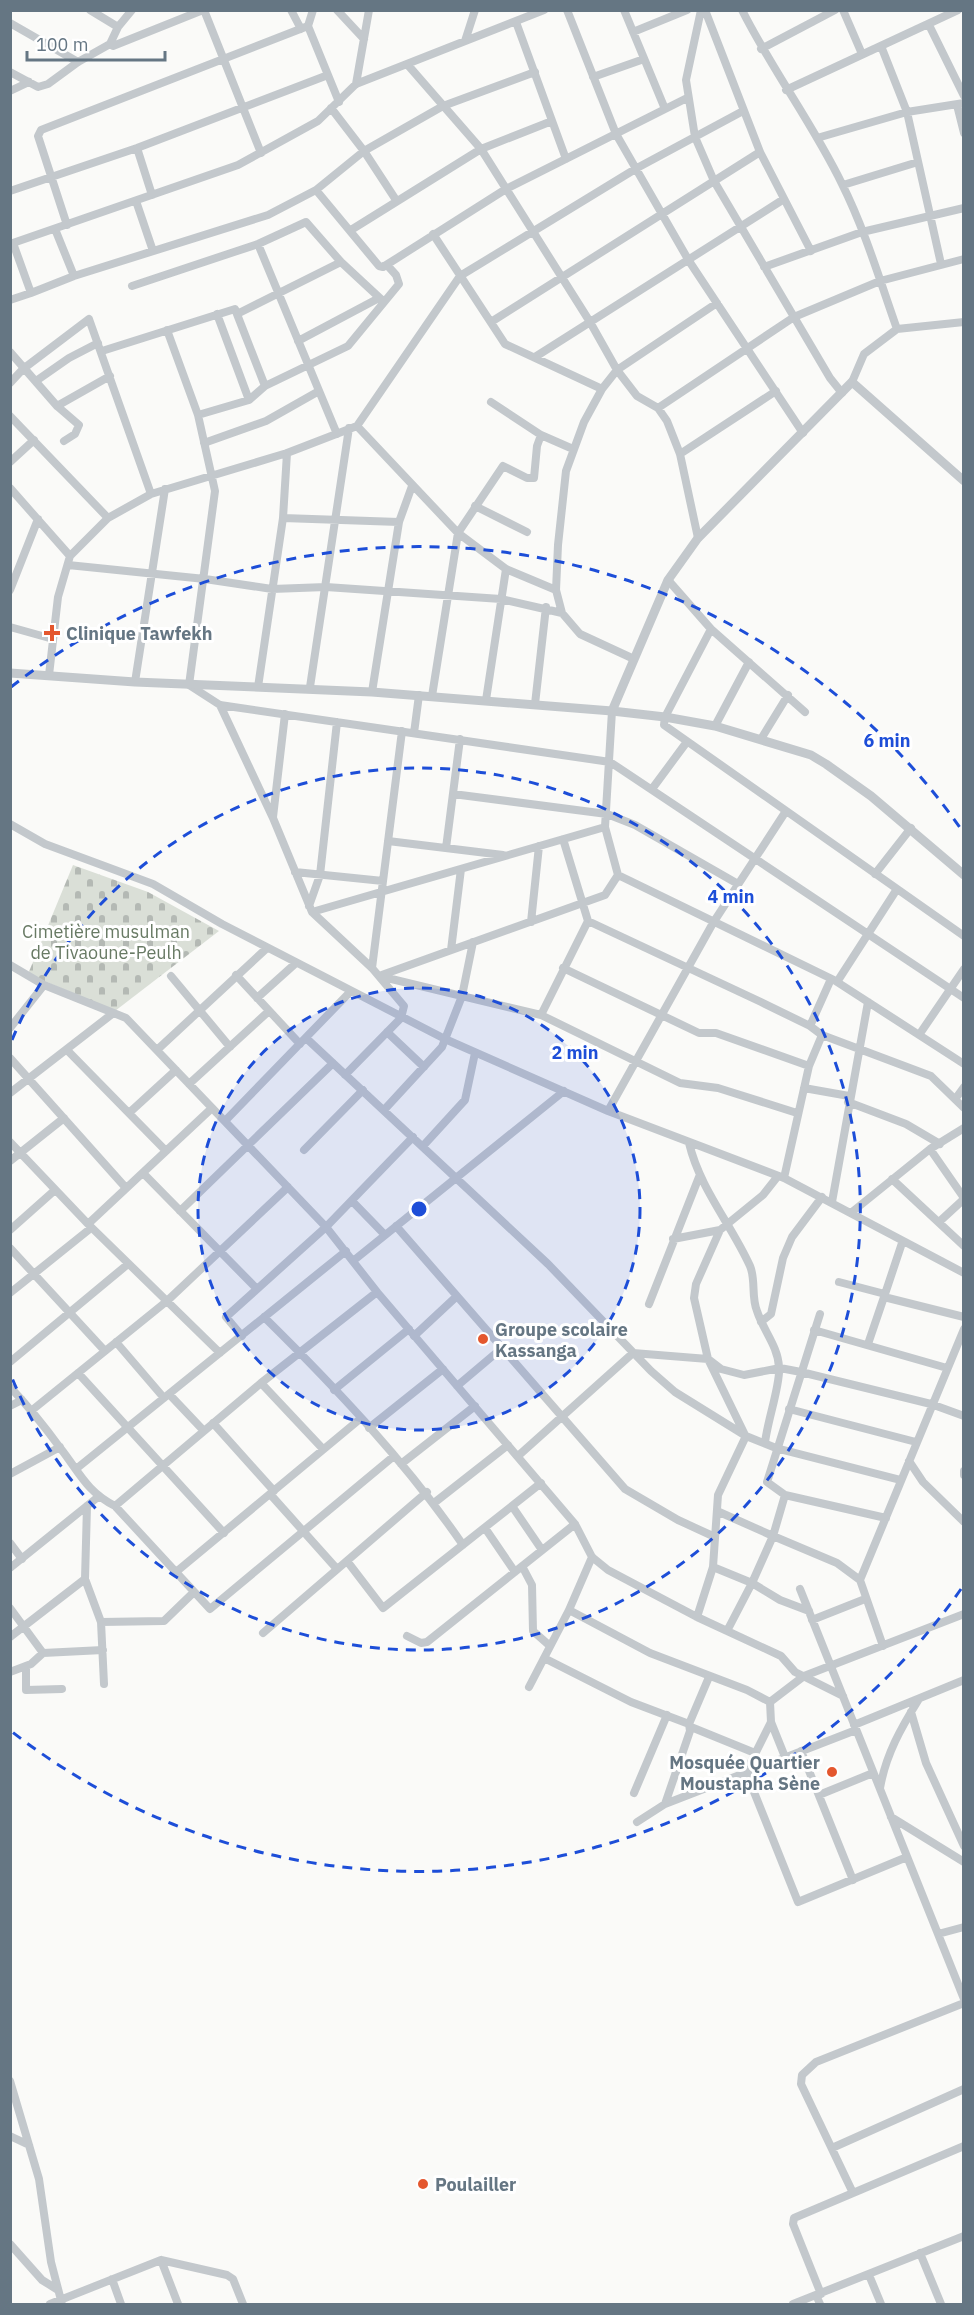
<svg xmlns="http://www.w3.org/2000/svg" width="974" height="2315" font-family="'IBM Plex Sans',sans-serif">
<style>
.cemetery{fill:url(#cemetery-stones)}
.lines{fill:none;stroke-linecap:round;stroke-linejoin:round}
.minor{stroke:#c3c8cc;stroke-width:8}
.tertiary{stroke:#c3c8cc;stroke-width:9}
.ring{fill:none;stroke:#1d4ed8;stroke-width:3;stroke-dasharray:10 8}
.poi-dot{fill:#e4572e;stroke:#fff;stroke-width:2}
.labels{text-anchor:middle;dominant-baseline:central;stroke-width:6;stroke-linejoin:round;paint-order:stroke}
.poi-label{font-size:18px;font-weight:bold;fill:#657683;stroke:#fff;text-anchor:start}
.park-label{font-size:18px;fill:#687a64;stroke:#fff}
.centre{fill:#1d4ed8;stroke:#fff;stroke-width:3}
.ring-label{font-size:18px;text-anchor:middle;font-weight:bold;fill:#1d4ed8;stroke:#fff;stroke-width:6;stroke-linejoin:round;paint-order:stroke}
</style>
<defs>
<pattern id="cemetery-stones" width="16" height="16" patternUnits="userSpaceOnUse" patternTransform="scale(1.5)"><rect width="16" height="16" fill="#dadfd7"/><path d="M2 7V4a2 2 0 0 1 4 0v3zM10 15v-3a2 2 0 0 1 4 0v3z" fill="#b4b9b4"/></pattern>
</defs>
<rect width="100%" height="100%" fill="#fafaf8"/>
<!-- cemetery -->
<path class="cemetery" d="M73 865 148 892 219 931 115 1011 28 974Z"/>
<g class="lines">
<!-- minor -->
<path class="minor" d="M90 10 118 27
M204 10 261 153
M291 10 301 29
M313 10 308 26 339 102
M337 10 364 39
M567 10 616 134 689 261 803 433
M624 10 665 109
M701 10 686 80 695 137 714 181 830 378 842 393
M705 10 760 152 811 251
M742 10C772 70 813 124 842 184 865 230 880 281 897 329
M843 10 862 54
M516 22 566 159
M10 23 78 62
M929 25 964 96
M633 32 687 10
M465 41 475 10
M110 44 113 46 203 10
M881 46 907 112 941 264
M761 49 835 10
M407 64 481 149 590 322 617 370 637 396 658 408 667 421 680 454 698 538
M10 72 38 87 48 84 78 62 110 44 118 27 132 10
M593 77 644 59
M356 84 369 10
M786 90 958 10
M10 91 29 82
M957 105 964 133
M331 108 364 151 396 200
M817 138 907 112 964 103
M137 148 152 195
M843 185 918 162
M316 190 379 266 383 267 506 189 687 98
M10 191 137 148 328 75
M136 201 153 251
M67 225 38 136 41 130 308 26
M55 229 74 276
M351 230 481 149 552 121
M433 234 505 344 602 389 617 370 717 303
M10 244 238 165 318 121 356 84 544 10
M258 244 337 434
M764 267 862 232 964 208
M132 286 258 244 306 222 341 262 383 301
M31 293 74 276 268 215 316 190 364 151 443 106 535 72
M10 300 31 293 13 243
M217 314 249 400
M237 314 341 262
M491 322 760 152
M167 330 198 415 215 491 189 685 220 705 610 762 964 998
M298 341 379 298
M102 351 235 309 265 386
M10 352 57 406 79 425 75 434 64 441
M535 357 784 199
M36 381 69 358 98 343
M852 382 864 354 897 329 964 322
M10 383 23 369 89 319 151 494
M491 402 541 435 573 449
M57 406 110 376
M658 408 794 317 880 281 964 259
M198 415 249 400 265 386 348 346 399 284 396 275 387 265
M10 416 108 518
M357 426 458 533 506 569 556 590
M204 443 266 421 319 391
M680 454 776 391
M10 462 34 440
M10 488 70 556
M475 506 527 532
M283 518 399 522
M68 565 205 579 272 589 326 587 501 599 562 613 580 634 634 659
M668 580 711 629 805 712
M10 590 38 519
M562 613 556 590 558 545 566 471 584 422 602 389
M10 627 53 639
M711 629 665 717 664 725 964 936
M49 675 58 597 70 556 108 518 151 494 287 453 357 426 460 276 637 168 743 111
M135 682 165 489
M258 687 283 518 287 453
M310 687 349 428
M372 692 399 522 412 486
M432 696 458 533 503 466 527 478H534L537 446 541 435
M486 700 506 569
M535 704 546 607
M220 705 273 818 312 912 372 968 404 1006 401 1018 345 1075
M612 711 605 827 618 875 605 895 379 976 541 1015 680 1083 718 1088 797 1113
M715 726 749 662
M414 733 419 695
M761 739 788 695
M652 789 686 743
M453 794 607 814 635 825 738 884
M273 817 285 714
M10 824 45 844 153 884 222 924 445 1039 608 1111 784 1178 964 1273
M388 841 503 855
M446 848 460 739
M295 872 383 881
M875 874 911 828
M618 875 834 980 964 1064
M309 906 320 875 337 722
M312 912 605 827
M588 921 761 1002 810 1026 822 1035 931 1076 964 1108
M531 922 539 846
M451 950 461 869
M10 965 44 985 126 1018 326 1227 377 1292 575 1524 592 1557 608 1570 697 1617 781 1656 795 1672 843 1696
M372 968 402 731
M563 968 699 1033H716L809 1066
M236 975 300 1044
M171 976 230 1047
M837 982 897 889
M257 998 296 963
M541 1015 588 921 563 839
M810 1026 831 979
M10 1028 44 985
M387 1032 424 1067
M919 1035 964 969
M306 1038 548 1264 651 1371 675 1392 746 1436 776 1448 901 1480
M67 1050 166 1151
M157 1050 267 948
M10 1058 126 1188
M189 1084 269 1011
M804 1088 849 1096
M10 1093 112 1014
M956 1098 964 1087
M848 1102 906 1124 940 1144
M384 1110 442 1047 462 996 473 942
M608 1111 713 923 786 811
M129 1113 176 1070
M225 1121 350 992
M10 1142 88 1224 220 1353
M689 1143C700 1189 731 1224 750 1266 756 1280 751 1297 757 1311 763 1330 778 1346 779 1367 781 1383 767 1422 765 1443
M423 1146 465 1100 475 1053
M930 1149 964 1198
M304 1150 363 1090
M10 1161 64 1118
M143 1173 257 1289
M784 1178 809 1066 822 1035
M892 1179 964 1246
M352 1201 385 1235
M832 1202 868 1002
M180 1211 333 1063
M852 1212 930 1149 964 1128
M939 1222 964 1199
M88 1224 212 1108
M396 1226 625 1489 678 1520 715 1537
M10 1230 55 1190
M720 1230 696 1284 694 1298 708 1359 745 1435
M673 1239 720 1230 763 1195 778 1176
M902 1243 884 1297 964 1317
M10 1248 105 1351
M353 1261 564 1091
M839 1282 885 1294
M10 1293 91 1228
M649 1304 699 1177
M820 1314 767 1482 785 1495 886 1518
M264 1317C336 1388 406 1462 463 1545
M761 1322 771 1314 783 1258 792 1237 822 1197
M814 1330 947 1368
M242 1336 226 1317 326 1227 413 1137
M414 1336 457 1296
M116 1342 164 1398
M868 1344 884 1297
M10 1362 128 1264
M78 1373 224 1533
M261 1383 323 1449
M457 1386 502 1348
M10 1387C28 1406 45 1427 61 1449 79 1472 87 1492 115 1506L210 1609 394 1456
M334 1390 409 1329
M169 1394 204 1431
M10 1406 22 1400
M789 1409 916 1442
M31 1411 167 1301 288 1187
M213 1423 274 1491
M369 1428 443 1369
M518 1456 633 1353 708 1359 721 1369 744 1375 780 1368 801 1372 931 1404 964 1416
M909 1461 923 1482 964 1522
M401 1464 475 1406
M76 1469 346 1251
M964 1471V1475
M10 1474 60 1447
M270 1494 337 1569
M785 1495 773 1536 837 1563 860 1580 883 1646
M434 1503 508 1445
M87 1506 85 1579 101 1622 104 1684
M115 1506 261 1383 377 1292
M512 1506 542 1550
M717 1511 773 1536 752 1583 780 1600 809 1611
M485 1528 515 1572
M10 1543 22 1559
M347 1561 383 1608 541 1483
M522 1566 532 1585 533 1631 550 1646
M713 1567 752 1583 727 1631
M10 1568 98 1497
M176 1572 360 1419
M860 1580 964 1329
M800 1589 964 1999
M10 1608 43 1653
M569 1610 650 1653 747 1690 770 1702
M697 1617 713 1567 718 1495 746 1436
M812 1620 865 1599
M101 1622 164 1621 194 1592
M263 1633 427 1492
M407 1636 421 1643 427 1642 575 1524
M10 1637 85 1579
M544 1658 631 1702 689 1724
M26 1666V1690L62 1689
M10 1672 31 1664 43 1653 103 1650
M529 1687 569 1610 592 1557
M770 1702 804 1676 964 1614
M770 1702 771 1722 785 1757
M911 1712 926 1763 964 1846
M771 1722 746 1772 798 1902 907 1857
M854 1725 964 1680
M691 1727 755 1753
M801 1751 853 1880
M880 1788C886 1754 901 1728 919 1699
M634 1793 667 1715
M819 1795 873 1773
M665 1804 690 1731 689 1724 709 1677
M891 1817 964 1862
M637 1822 665 1804 856 1730
M938 1934 964 1927
M10 2081 39 2179 51 2262 62 2304
M10 2136 29 2145
M832 2148 964 2089
M853 2193 801 2084 802 2075 816 2062 964 2003
M10 2244 42 2280 58 2290
M920 2253 941 2304
M161 2260 178 2304
M869 2275 881 2304
M112 2279 121 2304
M821 2294 793 2224 794 2218 964 2146
M816 2295 820 2304
M50 2304 161 2260 227 2275 233 2279 243 2304
M793 2304 964 2236"/>
<!-- tertiary -->
<path class="tertiary" d="M10 673 135 682 372 692 612 711 665 717 715 726 811 755 826 764 871 796 964 875
M612 711 668 580 698 538 852 382 964 481"/>
</g>
<!-- distance rings -->
<circle cx="419" cy="1209" r="221" fill="#1d4ed8" fill-opacity=".12"/>
<g class="ring">
<circle cx="419" cy="1209" r="221"/>
<path d="M12 1040A441 441 0 1 1 12 1378"/>
<path d="M961 1589A662 662 0 0 1 11 1731M11 687A662 662 0 0 1 961 829"/>
</g>
<!-- markers -->
<g class="poi-dot">
<path d="M49 624h6v6h6v6h-6v6h-6v-6h-6v-6h6z"/>
<circle cx="483" cy="1339" r="6"/>
<circle cx="832" cy="1772" r="6"/>
<circle cx="423" cy="2184" r="6"/>
</g>
<g class="labels">
<!-- poi labels -->
<g class="poi-label">
<text x="66" y="633">Clinique Tawfekh</text>
<text x="495" y="1329">Groupe scolaire<tspan x="495" dy="21">Kassanga</tspan></text>
<text x="820" y="1762" text-anchor="end">Mosquée Quartier<tspan x="820" dy="21">Moustapha Sène</tspan></text>
<text x="435" y="2184">Poulailler</text>
</g>
<!-- park labels -->
<g class="park-label">
<text x="106" y="931">Cimetière musulman<tspan x="106" dy="21">de Tivaoune-Peulh</tspan></text>
</g>
</g>
<circle cx="419" cy="1209" r="9" class="centre"/>
<g class="ring-label">
<text x="887" y="747">6 min</text>
<text x="731" y="903">4 min</text>
<text x="575" y="1059">2 min</text>
</g>
<!-- border -->
<rect width="974" height="2315" fill="none" stroke="#657683" stroke-width="24"/>
<!-- scale -->
<path d="M27 51v9h138v-9" fill="none" stroke="#657683" stroke-width="3"/>
<text x="36" y="51" font-size="18" fill="#657683" stroke="#ffffff" stroke-width="4.5" paint-order="stroke">100 m</text>
</svg>
